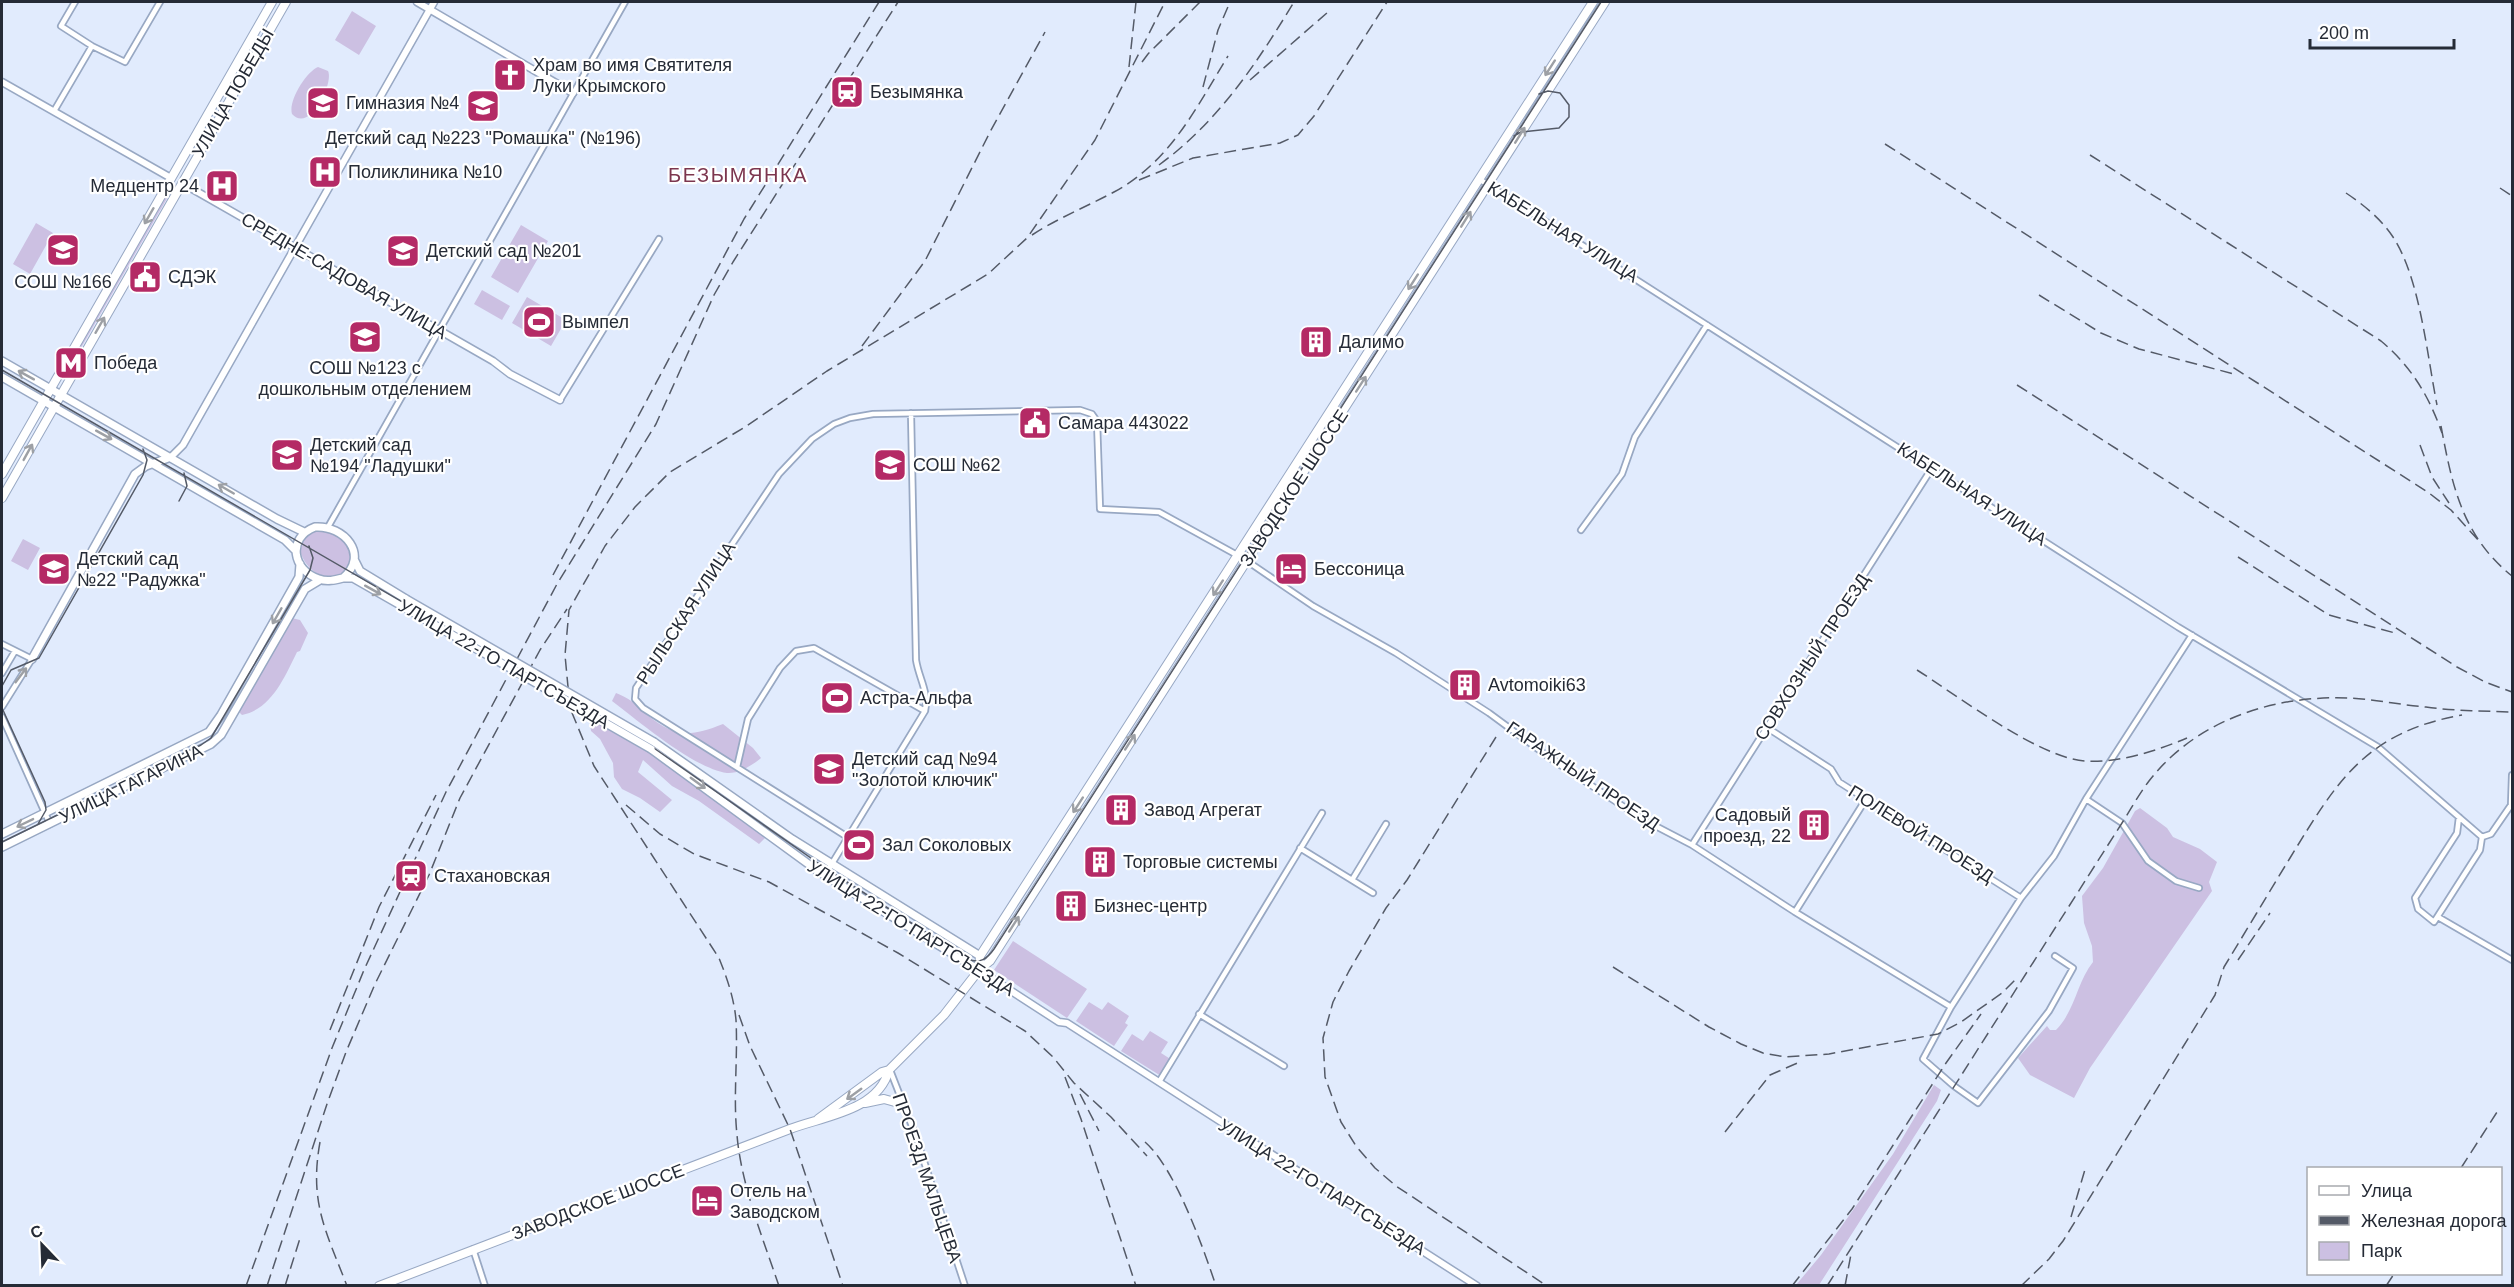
<svg xmlns="http://www.w3.org/2000/svg" width="2514" height="1287" font-family="Helvetica,sans-serif">
<style>
.green{fill:#ccc0e2}
.lines{fill:none;stroke-linecap:round;stroke-linejoin:round}
.minor-casing{stroke:#98a8c3;stroke-width:8}
.tertiary-casing{stroke:#98a8c3;stroke-width:9}
.secondary-casing{stroke:#98a8c3;stroke-width:10}
.primary-casing{stroke:#98a8c3;stroke-width:10}
.minor{stroke:#fff;stroke-width:4.5}
.tertiary{stroke:#fff;stroke-width:6}
.secondary{stroke:#fff;stroke-width:7}
.primary{stroke:#fff;stroke-width:8}
.tram{stroke:#545a67;stroke-width:1.5}
.rail{stroke:#545a67;stroke-width:1.5;stroke-dasharray:12 6;stroke-linecap:butt}
.secondary-bridge-casing{stroke:#98a8c3;stroke-width:10;stroke-linecap:butt}
.secondary-bridge{stroke:#fff;stroke-width:7}
.oneway{stroke:#9da0a5}
.labels{text-anchor:middle;dominant-baseline:central;stroke-width:4.5;stroke-linejoin:round;paint-order:stroke}
.poi-label{font-size:18px;fill:#252b36;stroke:#fff;text-anchor:start}
.street-label{font-size:18px;fill:#252b36;stroke:#fff}
.neighbourhood-label{font-size:20px;letter-spacing:1.5px;fill:#7c364f;stroke:#fff}
</style>
<rect width="100%" height="100%" fill="#e1ebfd"/>
<!-- green -->
<path class="green" d="M352 11 376 26 359 55 335 40Z
M318 67 328 71C334 83 310 134 292 114 288 101 306 72 318 67Z
M171 187 173 188 70 367 69 365Z
M36 223 53 233 30 274 13 264Z
M521 225 548 241 518 293 491 277Z
M482 290 510 306 502 320 474 304Z
M527 297 566 320 551 346 512 323Z
M322 530C341 535 350 544 351 564 322 607 270 531 322 530Z
M23 539 40 548 28 570 11 561Z
M292 618 300 620 308 633 300 651 297 652C285 676 272 709 242 715L238 711Z
M616 693C626 697 631 700 639 708 670 735 684 740 723 724L753 748 761 758C753 765 738 774 727 773 693 768 640 722 612 701Z
M589 717 644 747 767 836 759 844 699 801 672 786 643 760 638 772 672 800 660 812 640 798 622 789 614 777 613 763 600 739 591 731Z
M2140 808 2167 828 2173 837 2200 849 2217 862 2209 882 2212 891 2090 1068 2074 1098 2030 1075 2018 1058 2047 1026 2050 1030H2056C2075 1011 2077 982 2093 962L2092 946 2084 923 2082 896 2103 868 2135 811Z
M1013 941 1087 989 1067 1018 994 970Z
M1089 1002 1102 1010 1108 1002 1129 1016 1125 1023 1128 1025 1114 1046 1076 1021Z
M1150 1031 1168 1042 1161 1053 1172 1060 1161 1076 1121 1051 1132 1034 1143 1041Z
M1934 1085 1941 1090 1937 1101 1819 1285H1796L1821 1255 1893 1154Z"/>
<g class="lines">
<defs>
<path id="minor" d="M75 2 61 26 92 46 125 62 160 2
M54 111 92 46
M1479 179 2178 627 2378 747 2482 837 2480 850 2434 922 2418 909 2415 898 2457 833 2459 817
M560 400 659 239
M328 527 625 2
M1581 530 1622 474 1635 437 1707 325
M1247 561 1313 606 1396 653 1489 713 1557 763 1644 820 1692 845 1795 912 1951 1007
M2 644 32 659 2 707
M2 673 15 651
M2 717 50 824
M1766 727 1831 769 1839 782 2021 898
M737 767 748 719 780 668 796 651 814 648 925 711
M2086 799 2122 823 2148 861 2176 881 2199 888
M2482 837 2491 834 2511 805 2512 775
M849 838 643 708 635 699 636 688 779 474 812 439 834 424 850 418 873 414 1080 410 1092 414 1097 421 1100 509 1159 512 1237 555
M1692 845 1932 468
M1300 848 1373 893
M825 875 925 711C929 691 919 679 916 660L911 413
M1352 880 1386 824
M1795 912 1866 799
M2438 917 2512 960
M2055 956 2073 968 2049 1011 1978 1103 1954 1086 1923 1059 1951 1007 2021 898 2054 856 2086 799 2192 635
M1199 1014 1284 1066
M890 1070 915 1134 965 1286
M1159 1082 1322 813
M473 1249 485 1286"/>
<path id="tertiary" d="M417 2 573 93
M2 82 171 178
M182 183 493 361 510 374 560 400
M171 457 183 445 434 2
M979 970 1059 1022 1067 1023 1477 1286"/>
<path id="secondary" d="M2 361 277 519 304 532
M2 377 285 540 296 551
M315 527C344 525 370 555 343 578 335 580 327 582 319 579 293 571 286 538 315 527Z
M355 561 360 571 406 599
M343 578H353L402 606
M32 659 135 474 146 466 171 457
M654 742 792 839 980 956
M651 749 818 871 979 970
M2 834 209 732 221 715 299 577 300 564
M2 847 211 744 221 735 305 589 320 580"/>
<path id="primary" d="M2 474 272 2
M2 498 286 2
M979 970 980 956 1593 2
M865 1103 884 1099 902 1104
M818 1119 882 1072 889 1070 944 1015 979 970 990 961 1605 2
M379 1286 790 1129C824 1116 878 1111 889 1070"/>
</defs>
<!-- minor casing -->
<use href="#minor" class="minor-casing"/>
<!-- tertiary casing -->
<use href="#tertiary" class="tertiary-casing"/>
<!-- secondary casing -->
<use href="#secondary" class="secondary-casing"/>
<!-- primary casing -->
<use href="#primary" class="primary-casing"/>
<!-- minor -->
<use href="#minor" class="minor"/>
<!-- tertiary -->
<use href="#tertiary" class="tertiary"/>
<!-- secondary -->
<use href="#secondary" class="secondary"/>
<!-- primary -->
<use href="#primary" class="primary"/>
<!-- tram -->
<path class="tram" d="M1514 136 1521 132 1559 128 1569 117V105L1560 93 1548 91 1539 94
M2 370 651 746 828 870 968 959C980 964 987 959 994 949L1601 2
M179 501 187 486 184 473
M2 686 11 670 39 658 143 475 147 460 143 449
M2 708 45 802 46 810 38 824
M2 842 201 745 211 738 310 570 313 558 309 546"/>
<!-- rail -->
<path class="rail" d="M1142 62 1148 54 1200 2
M1129 67 1136 2
M1250 80 1328 12
M1203 87 1218 30 1230 2
M1885 144 2429 493 2451 510 2479 541
M2090 155 2381 341C2411 366 2429 396 2442 433
M1159 165C1218 122 1257 63 1294 2
M1139 180 1193 158 1280 143 1298 135 1314 116 1387 2
M2500 188 2512 196
M2346 193C2364 205 2381 219 2393 237 2420 278 2427 355 2437 405
M1032 235C1058 218 1086 207 1114 192 1170 162 1196 108 1228 56
M2039 295 2101 333 2139 349 2234 374
M862 346 925 261 990 132 1045 32
M2017 385 2457 667 2485 682 2512 692
M2441 426C2452 485 2462 536 2512 576
M2420 445 2432 477 2449 503
M2238 557 2329 615 2395 633
M553 575 744 219 879 2
M1917 670C1958 696 2039 758 2085 761 2120 763 2156 751 2187 738
M1496 737 1407 880 1386 908 1349 971 1333 1002 1323 1038 1325 1077 1341 1122 1356 1146 1375 1168 1396 1186 1547 1286
M626 805 660 834 694 854 769 882 898 953 1025 1031 1053 1057 1074 1083 1111 1117 1147 1156
M2238 960 2270 913
M1613 967 1709 1027 1741 1044 1763 1053 1785 1057 1829 1054 1938 1034 1961 1022 2002 993 2017 978
M739 1015 750 1046 790 1129 843 1286
M330 1030 379 907 436 795
M1065 1077 1081 1119 1136 1286
M1080 1094 1099 1131
M1725 1132 1770 1075 1802 1061
M320 1142C309 1203 326 1231 347 1286
M1145 1142C1175 1168 1203 1247 1216 1286
M2461 1168 2499 1109
M2071 1217 2086 1166
M246 1286 332 1048 364 970 446 792 557 584 656 424 714 295 733 262 898 2
M267 1286 327 1104 346 1052 375 984 429 875 460 798 540 650 567 609
M285 1286 301 1235
M779 1286C763 1239 741 1184 737 1135 733 1097 738 1058 736 1020 734 998 727 978 719 958L594 766 570 708 565 655 569 610 605 546 635 507 670 472 745 427 827 371 988 274 1027 238 1095 140 1165 2
M1792 1286 1852 1209 1946 1063 1981 1014
M1827 1286 2122 823C2131 809 2139 794 2149 781 2196 720 2274 695 2348 698 2374 699 2400 705 2426 707 2455 711 2483 711 2512 712
M1845 1286 1851 1254
M2021 1286 2049 1259 2063 1241 2215 995 2224 967C2246 931 2268 894 2290 858 2337 781 2366 732 2462 715
M2386 1286 2394 1274"/>
<defs>
<path id="secondary-bridge" d="M406 599 654 742
M402 606 651 749"/>
</defs>
<!-- secondary-bridge casing -->
<use href="#secondary-bridge" class="secondary-bridge-casing"/>
<!-- secondary-bridge -->
<use href="#secondary-bridge" class="secondary-bridge"/>
</g>
<!-- one-way arrows -->
<defs><path id="oneway-shaft" d="M-6 0H5M1.5-3L5.5 0L1.5 3" fill="none" stroke-width="1.6" stroke-linecap="round" stroke-linejoin="round" transform="scale(1.5)"/></defs>
<g class="oneway">
<use href="#oneway-shaft" transform="translate(1550 68) rotate(123)"/>
<use href="#oneway-shaft" transform="translate(1520 135) rotate(-58)"/>
<use href="#oneway-shaft" transform="translate(149 216) rotate(120)"/>
<use href="#oneway-shaft" transform="translate(1466 219) rotate(-58)"/>
<use href="#oneway-shaft" transform="translate(1413 282) rotate(123)"/>
<use href="#oneway-shaft" transform="translate(100 325) rotate(-60)"/>
<use href="#oneway-shaft" transform="translate(26 375) rotate(-151)"/>
<use href="#oneway-shaft" transform="translate(1361 384) rotate(-57)"/>
<use href="#oneway-shaft" transform="translate(104 435) rotate(29)"/>
<use href="#oneway-shaft" transform="translate(28 452) rotate(-61)"/>
<use href="#oneway-shaft" transform="translate(226 489) rotate(-150)"/>
<use href="#oneway-shaft" transform="translate(1218 588) rotate(123)"/>
<use href="#oneway-shaft" transform="translate(373 590) rotate(29)"/>
<use href="#oneway-shaft" transform="translate(277 616) rotate(120)"/>
<use href="#oneway-shaft" transform="translate(21 675) rotate(-53)"/>
<use href="#oneway-shaft" transform="translate(1130 742) rotate(-57)"/>
<use href="#oneway-shaft" transform="translate(698 783) rotate(36)"/>
<use href="#oneway-shaft" transform="translate(1078 805) rotate(123)"/>
<use href="#oneway-shaft" transform="translate(25 823) rotate(154)"/>
<use href="#oneway-shaft" transform="translate(1014 924) rotate(-57)"/>
<use href="#oneway-shaft" transform="translate(854 1094) rotate(144)"/>
</g>
<!-- icons -->
<defs>
<symbol id="church-square" viewBox="-11 -11 22 22"><rect x="-9" y="-9" width="18" height="18" rx="4" fill="#b42a65" stroke="#fff"/><path d="M-1.2-6h2.4v3.5h3.3v2.4h-3.3V6h-2.4V-.1h-3.3v-2.4h3.3Z" fill="#fff"/></symbol>
<symbol id="station-square" viewBox="-11 -11 22 22"><rect x="-9" y="-9" width="18" height="18" rx="4" fill="#b42a65" stroke="#fff"/><path d="M-3-6H3Q5-6 5-4V2Q5 4 3 4L4.5 6H3L1.5 4h-3L-3 6H-4.5L-3 4Q-5 4-5 2V-4Q-5-6-3-6ZM-3.5-4v3h7v-3ZM-3.5 1v1.5H-2V1ZM2 1v1.5H3.5V1Z" fill="#fff"/></symbol>
<symbol id="school-square" viewBox="-11 -11 22 22"><rect x="-9" y="-9" width="18" height="18" rx="4" fill="#b42a65" stroke="#fff"/><path d="M0-5L7-2L0 1L-7-2ZM-4 1L0 2.5L4 1V4Q0 6-4 4Z" fill="#fff"/></symbol>
<symbol id="hospital-square" viewBox="-11 -11 22 22"><rect x="-9" y="-9" width="18" height="18" rx="4" fill="#b42a65" stroke="#fff"/><path d="M-5-5h3v3.5h4V-5h3V5h-3V1.5h-4V5h-3Z" fill="#fff"/></symbol>
<symbol id="civic-square" viewBox="-11 -11 22 22"><rect x="-9" y="-9" width="18" height="18" rx="4" fill="#b42a65" stroke="#fff"/><path d="M-.6-6.5H3V-4.5H.6V-3L4-1V1h2V6H-6V1h2V-1L-.6-3ZM-1.2 2.5V6h2.4V2.5Z" fill="#fff"/></symbol>
<symbol id="stadium-square" viewBox="-11 -11 22 22"><rect x="-9" y="-9" width="18" height="18" rx="4" fill="#b42a65" stroke="#fff"/><path d="M0-5a6.5 5 0 1 0 0 10a6.5 5 0 1 0 0-10ZM-3.5-1.8h7v3.6h-7Z" fill="#fff"/></symbol>
<symbol id="building-square" viewBox="-11 -11 22 22"><rect x="-9" y="-9" width="18" height="18" rx="4" fill="#b42a65" stroke="#fff"/><path d="M-4-6H4V6H1V3H-1V6H-4ZM-2.5-4.3h1.7v1.8h-1.7ZM.8-4.3h1.7v1.8H.8ZM-2.5-1h1.7V.8h-1.7ZM.8-1h1.7V.8H.8Z" fill="#fff"/></symbol>
<symbol id="metro-square" viewBox="-11 -11 22 22"><rect x="-9" y="-9" width="18" height="18" rx="4" fill="#b42a65" stroke="#fff"/><path d="M-5.5 5V-5H-3L0 0L3-5H5.5V5H3V-.5L0 4L-3-.5V5Z" fill="#fff"/></symbol>
<symbol id="hotel-square" viewBox="-11 -11 22 22"><rect x="-9" y="-9" width="18" height="18" rx="4" fill="#b42a65" stroke="#fff"/><path d="M-6-4.5h1.5V1H6V5H4.5V3h-9V5H-6ZM-4 0a1.8 1.8 0 1 1 3.6 0ZM.5 0V-2.5h3Q6-2.5 6 0Z" fill="#fff"/></symbol>
</defs>
<g fill-rule="evenodd">
<use href="#church-square" x="491" y="56" width="38" height="38"/>
<use href="#station-square" x="828" y="73" width="38" height="38"/>
<use href="#school-square" x="304" y="84" width="38" height="38"/>
<use href="#school-square" x="464" y="87" width="38" height="38"/>
<use href="#hospital-square" x="306" y="153" width="38" height="38"/>
<use href="#hospital-square" x="203" y="167" width="38" height="38"/>
<use href="#school-square" x="44" y="231" width="38" height="38"/>
<use href="#school-square" x="384" y="232" width="38" height="38"/>
<use href="#civic-square" x="126" y="258" width="38" height="38"/>
<use href="#stadium-square" x="520" y="303" width="38" height="38"/>
<use href="#school-square" x="346" y="318" width="38" height="38"/>
<use href="#building-square" x="1297" y="323" width="38" height="38"/>
<use href="#metro-square" x="52" y="344" width="38" height="38"/>
<use href="#civic-square" x="1016" y="404" width="38" height="38"/>
<use href="#school-square" x="268" y="436" width="38" height="38"/>
<use href="#school-square" x="871" y="446" width="38" height="38"/>
<use href="#school-square" x="35" y="550" width="38" height="38"/>
<use href="#hotel-square" x="1272" y="550" width="38" height="38"/>
<use href="#building-square" x="1446" y="666" width="38" height="38"/>
<use href="#stadium-square" x="818" y="679" width="38" height="38"/>
<use href="#school-square" x="810" y="750" width="38" height="38"/>
<use href="#building-square" x="1102" y="791" width="38" height="38"/>
<use href="#building-square" x="1795" y="806" width="38" height="38"/>
<use href="#stadium-square" x="840" y="826" width="38" height="38"/>
<use href="#building-square" x="1081" y="843" width="38" height="38"/>
<use href="#station-square" x="392" y="857" width="38" height="38"/>
<use href="#building-square" x="1052" y="887" width="38" height="38"/>
<use href="#hotel-square" x="688" y="1182" width="38" height="38"/>
</g>
<g class="labels">
<!-- poi labels -->
<g class="poi-label">
<text x="533" y="65">Храм во имя Святителя<tspan x="533" dy="21">Луки Крымского</tspan></text>
<text x="870" y="92">Безымянка</text>
<text x="346" y="103">Гимназия №4</text>
<text x="483" y="138" text-anchor="middle">Детский сад №223 "Ромашка" (№196)</text>
<text x="348" y="172">Поликлиника №10</text>
<text x="199" y="186" text-anchor="end">Медцентр 24</text>
<text x="426" y="251">Детский сад №201</text>
<text x="168" y="277">СДЭК</text>
<text x="63" y="282" text-anchor="middle">СОШ №166</text>
<text x="562" y="322">Вымпел</text>
<text x="1339" y="342">Далимо</text>
<text x="94" y="363">Победа</text>
<text x="365" y="368" text-anchor="middle">СОШ №123 с<tspan x="365" dy="21">дошкольным отделением</tspan></text>
<text x="1058" y="423">Самара 443022</text>
<text x="310" y="445">Детский сад<tspan x="310" dy="21">№194 "Ладушки"</tspan></text>
<text x="913" y="465">СОШ №62</text>
<text x="77" y="559">Детский сад<tspan x="77" dy="21">№22 "Радужка"</tspan></text>
<text x="1314" y="569">Бессоница</text>
<text x="1488" y="685">Avtomoiki63</text>
<text x="860" y="698">Астра-Альфа</text>
<text x="852" y="759">Детский сад №94<tspan x="852" dy="21">"Золотой ключик"</tspan></text>
<text x="1144" y="810">Завод Агрегат</text>
<text x="1791" y="815" text-anchor="end">Садовый<tspan x="1791" dy="21">проезд, 22</tspan></text>
<text x="882" y="845">Зал Соколовых</text>
<text x="1123" y="862">Торговые системы</text>
<text x="434" y="876">Стахановская</text>
<text x="1094" y="906">Бизнес-центр</text>
<text x="730" y="1191">Отель на<tspan x="730" dy="21">Заводском</tspan></text>
</g>
<!-- street labels -->
<g class="street-label">
<text transform="translate(233 93) rotate(-60)">УЛИЦА ПОБЕДЫ</text>
<text transform="translate(1563 232) rotate(32)">КАБЕЛЬНАЯ УЛИЦА</text>
<text transform="translate(344 276) rotate(30)">СРЕДНЕ-САДОВАЯ УЛИЦА</text>
<text transform="translate(1294 488) rotate(-57)">ЗАВОДСКОЕ ШОССЕ</text>
<text transform="translate(1972 494) rotate(33)">КАБЕЛЬНАЯ УЛИЦА</text>
<text transform="translate(686 613) rotate(-57)">РЫЛЬСКАЯ УЛИЦА</text>
<text transform="translate(1812 657) rotate(-57)">СОВХОЗНЫЙ ПРОЕЗД</text>
<text transform="translate(504 664) rotate(30)">УЛИЦА 22-ГО ПАРТСЪЕЗДА</text>
<text transform="translate(1583 776) rotate(34)">ГАРАЖНЫЙ ПРОЕЗД</text>
<text transform="translate(131 784) rotate(-26)">УЛИЦА ГАГАРИНА</text>
<text transform="translate(1921 834) rotate(32)">ПОЛЕВОЙ ПРОЕЗД</text>
<text transform="translate(911 928) rotate(32)">УЛИЦА 22-ГО ПАРТСЪЕЗДА</text>
<text transform="translate(927 1178) rotate(71)">ПРОЕЗД МАЛЬЦЕВА</text>
<text transform="translate(1322 1187) rotate(32)">УЛИЦА 22-ГО ПАРТСЪЕЗДА</text>
<text transform="translate(598 1202) rotate(-21)">ЗАВОДСКОЕ ШОССЕ</text>
</g>
<!-- neighbourhood labels -->
<g class="neighbourhood-label">
<text x="738" y="175">БЕЗЫМЯНКА</text>
</g>
</g>
<!-- border -->
<rect width="2514" height="1287" fill="none" stroke="#252b36" stroke-width="6"/>
<!-- legend -->
<rect x="2307" y="1167" width="195" height="108" fill="#ffffff" stroke="#a8aaaf" stroke-width="1.5"/>
<rect x="2319" y="1186" width="30" height="9" fill="#ffffff" stroke="#a8aaaf" stroke-width="1.5"/>
<text x="2361" y="1197" font-size="18" fill="#252b36">Улица</text>
<rect x="2319" y="1216" width="30" height="9" fill="#545a67" stroke="#a8aaaf" stroke-width="1.5"/>
<text x="2361" y="1227" font-size="18" fill="#252b36">Железная дорога</text>
<rect x="2319" y="1242" width="30" height="18" fill="#ccc0e2" stroke="#a8aaaf" stroke-width="1.5"/>
<text x="2361" y="1257" font-size="18" fill="#252b36">Парк</text>
<!-- north arrow -->
<g transform="translate(42 1245) rotate(337)" stroke="#ffffff" stroke-width="4.5" paint-order="stroke">
<path d="M0-4.5L10 22L0 15L-10 22Z" fill="#252b36"/>
<text y="-9" font-size="16" font-weight="bold" text-anchor="middle" fill="#252b36">С</text>
</g>
<!-- scale -->
<path d="M2310 39v9h144v-9" fill="none" stroke="#252b36" stroke-width="3"/>
<text x="2319" y="39" font-size="18" fill="#252b36" stroke="#ffffff" stroke-width="4.5" paint-order="stroke">200 m</text>
</svg>
